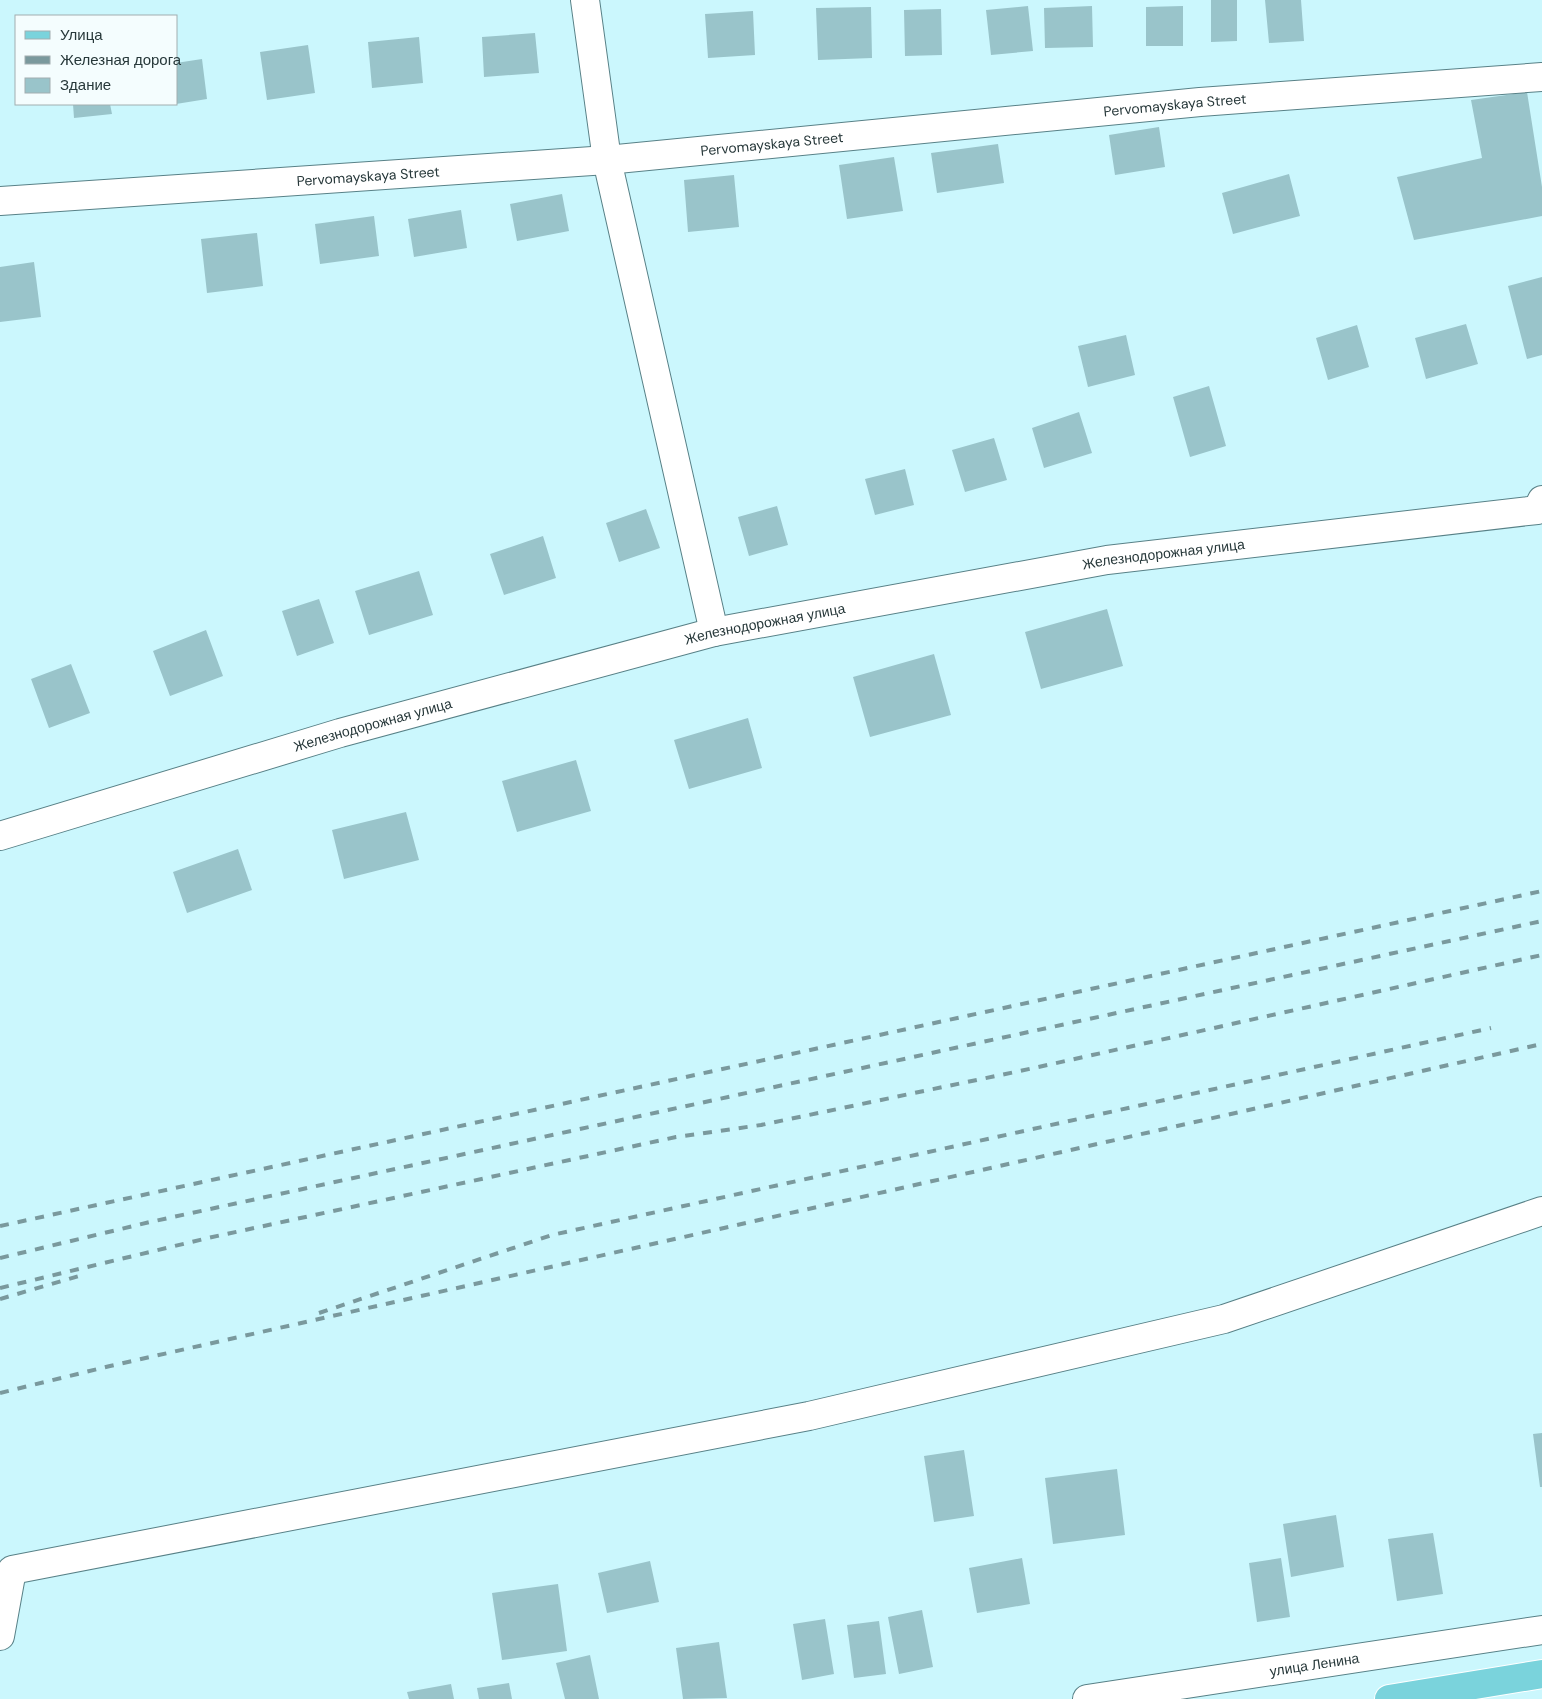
<svg xmlns="http://www.w3.org/2000/svg" width="1542" height="1699" font-family="'DM Sans',sans-serif">
<style>
.building{fill:#99c4ca}
.lines{fill:none;stroke-linecap:round;stroke-linejoin:round}
.minor-casing{stroke:#588187;stroke-width:30}
.major-casing{stroke:#fff;stroke-width:30}
.minor{stroke:#fff;stroke-width:28}
.major{stroke:#7ad3dc;stroke-width:28}
.rail{stroke:#7a999d;stroke-width:4;stroke-dasharray:9 9;stroke-linecap:butt}
.labels{text-anchor:middle;dominant-baseline:central;stroke-width:4;stroke-linejoin:round;paint-order:stroke}
.street-label{font-size:14px;fill:#27383a;stroke:#f4fdfe}
</style>
<rect width="100%" height="100%" fill="#cbf7fd"/>
<!-- building -->
<path class="building" d="M1211 0H1237V41L1211 42Z
M1265 0H1301L1304 41 1269 43Z
M1028 6 1033 51 991 55 986 10Z
M1092 6 1093 47 1045 48 1044 8Z
M1183 6V46H1146V7Z
M871 7 872 58 818 60 816 8Z
M941 9 942 55 905 56 904 10Z
M753 11 755 55 708 58 705 14Z
M535 33 539 73 484 77 482 37Z
M419 37 423 83 372 88 368 42Z
M308 45 315 93 267 100 260 52Z
M202 59 207 99 176 104V63Z
M1527 92 1542 187V216L1414 240 1397 177 1482 158 1471 100Z
M73 104H110L112 114 74 118Z
M1159 127 1165 167 1115 175 1109 135Z
M998 144 1004 183 937 193 931 153Z
M894 157 903 211 847 219 839 165Z
M1289 174 1300 216 1233 234 1222 193Z
M734 175 739 227 688 232 684 180Z
M562 194 569 231 517 241 510 204Z
M461 210 467 248 414 257 408 219Z
M374 216 379 256 320 264 315 224Z
M257 233 263 286 207 293 201 239Z
M34 262 41 317 0 322V267Z
M1542 277V355L1527 359 1508 286Z
M1466 324 1478 364 1426 379 1415 338Z
M1357 325 1369 367 1328 380 1316 338Z
M1126 335 1135 375 1088 387 1078 346Z
M1209 386 1226 446 1190 457 1173 397Z
M1079 412 1092 453 1044 468 1032 428Z
M994 438 1007 480 965 492 952 450Z
M905 469 914 505 875 515 865 479Z
M777 506 788 545 749 556 738 517Z
M646 509 660 548 619 562 606 523Z
M543 536 556 578 504 595 490 554Z
M419 571 433 615 369 635 355 591Z
M319 599 334 643 297 656 282 611Z
M1107 609 1123 666 1041 689 1025 632Z
M206 630 223 676 170 696 153 651Z
M934 654 951 715 870 737 853 677Z
M71 664 90 713 49 728 31 679Z
M748 718 762 768 689 789 674 740Z
M576 760 591 811 517 832 502 781Z
M406 812 419 860 344 879 332 830Z
M238 849 252 890 187 913 173 872Z
M1542 1433V1487H1540L1533 1434Z
M964 1450 974 1516 934 1522 924 1456Z
M1117 1469 1125 1535 1053 1544 1045 1478Z
M1336 1515 1344 1567 1291 1577 1283 1524Z
M1433 1533 1443 1594 1397 1601 1388 1539Z
M1022 1558 1030 1604 977 1613 969 1568Z
M1281 1558 1290 1617 1257 1622 1249 1563Z
M650 1561 659 1602 607 1613 598 1573Z
M558 1584 567 1651 502 1660 492 1593Z
M922 1610 933 1667 899 1674 888 1617Z
M825 1619 834 1674 802 1680 793 1624Z
M879 1621 886 1674 854 1678 847 1625Z
M719 1642 727 1698 683 1699 676 1648Z
M590 1655 599 1699H565L556 1663Z
M509 1683 512 1699H479L477 1688Z
M451 1684 454 1699H409L407 1692Z"/>
<g class="lines">
<defs>
<g id="minor">
<path d="M585 0 607 160 714 632"/>
<path id="s1" d="M0 201 607 160 1200 102 1542 77"/>
<path id="s2" d="M0 836 340 733 714 632 1107 560 1537 510 1542 500"/>
<path d="M0 1636 12 1570 809 1416 1224 1319 1542 1211"/>
<path id="s3" d="M1087 1699 1542 1630"/>
</g>
<path id="major" d="M1389 1699 1542 1674"/>
</defs>
<!-- minor casing -->
<use href="#minor" class="minor-casing"/>
<!-- major casing -->
<use href="#major" class="major-casing"/>
<!-- minor -->
<use href="#minor" class="minor"/>
<!-- major -->
<use href="#major" class="major"/>
<!-- rail -->
<path class="rail" d="M0 1226 1542 891
M0 1258 150 1222 1542 921
M0 1288 208 1238 676 1137 761 1125 1034 1068 1542 955
M0 1299 79 1276
M319 1313 552 1235 1491 1028
M0 1393 110 1366 1542 1044"/>
</g>
<g class="labels">
<!-- street labels -->
<g class="street-label">
<text stroke="none"><textPath href="#s1" startOffset="1179">Pervomayskaya Street</textPath></text>
<text stroke="none"><textPath href="#s1" startOffset="774">Pervomayskaya Street</textPath></text>
<text stroke="none"><textPath href="#s1" startOffset="369">Pervomayskaya Street</textPath></text>
<text stroke="none"><textPath href="#s2" startOffset="1199">Железнодорожная улица</textPath></text>
<text stroke="none"><textPath href="#s2" startOffset="794">Железнодорожная улица</textPath></text>
<text stroke="none"><textPath href="#s2" startOffset="389">Железнодорожная улица</textPath></text>
<text stroke="none"><textPath href="#s3" startOffset="230">улица Ленина</textPath></text>
</g>
</g>
<!-- legend -->
<rect x="15" y="15" width="162" height="90" fill="#f4fdfe" stroke="#a2aeb0"/>
<rect x="25" y="31" width="25" height="8" fill="#7ad3dc" stroke="#a2aeb0"/>
<text x="60" y="40" font-size="15" fill="#27383a">Улица</text>
<rect x="25" y="56" width="25" height="8" fill="#7a999d" stroke="#a2aeb0"/>
<text x="60" y="65" font-size="15" fill="#27383a">Железная дорога</text>
<rect x="25" y="78" width="25" height="15" fill="#99c4ca" stroke="#a2aeb0"/>
<text x="60" y="90" font-size="15" fill="#27383a">Здание</text>
</svg>
